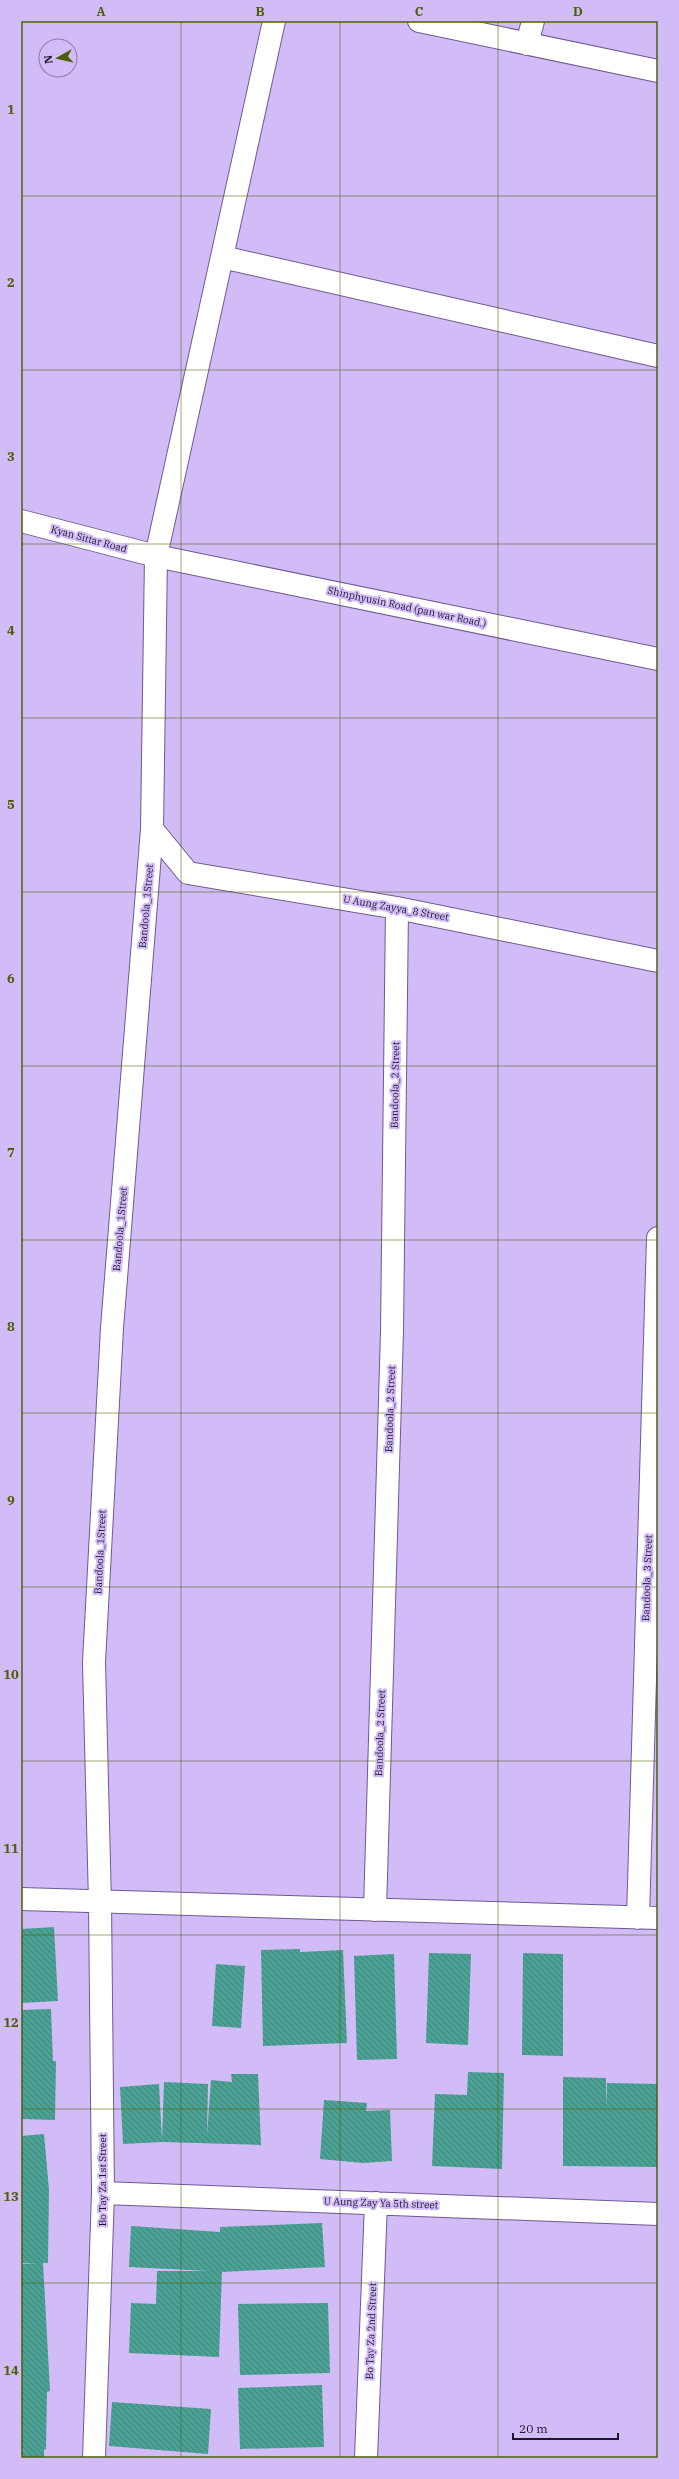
<svg xmlns="http://www.w3.org/2000/svg" width="679" height="2479" font-family="'IBM Plex Serif',serif">
<style>
.building{fill:url(#building-back-hatch)}
.lines{fill:none;stroke-linecap:round;stroke-linejoin:round}
.minor-casing{stroke:#6f5a90;stroke-width:24}
.minor{stroke:#fff;stroke-width:22}
.grid{fill:none;stroke:#4d5f04;stroke-width:1;stroke-opacity:0.55}
.labels{text-anchor:middle;dominant-baseline:central;stroke-width:4;stroke-linejoin:round;paint-order:stroke}
.street-label{font-size:10px;fill:#1e152b;stroke:#d2bcf8}
.neatline{fill:none;stroke:#4d5f04;stroke-width:1.5}
.grid-label{font-size:13px;text-anchor:middle;font-weight:bold;fill:#4d5f04}
</style>
<defs>
<pattern id="building-back-hatch" width="6" height="6" patternUnits="userSpaceOnUse"><rect width="6" height="6" fill="#4ba194"/><path d="M-1 5l2 2M0 0l6 6M5-1l2 2" fill="none" stroke="#3e8279"/></pattern>
</defs>
<rect width="100%" height="100%" fill="#d2bcf8"/>
<!-- building -->
<path class="building" d="M54 1927 58 2001 21 2003V1929Z
M300 1949V1952L343 1950 347 2043 263 2046 261 1950Z
M429 1953 471 1954 468 2045 426 2043Z
M523 1953 563 1954V2056L522 2055Z
M394 1954 397 2059 357 2060 354 1956Z
M216 1964 245 1966 241 2028 212 2026Z
M51 2009 53 2061H56L55 2120 21 2119V2010Z
M468 2072 504 2073 502 2169 432 2166 435 2094 467 2095Z
M231 2074H258L261 2145 162 2142 123 2144 120 2087 159 2084 162 2140 164 2082 208 2084 207 2135 211 2080 232 2082Z
M563 2077 606 2078V2109L607 2083 658 2084V2167L563 2166Z
M324 2100 367 2103 366 2111 390 2110 392 2161 363 2163 320 2159Z
M44 2134 49 2190 48 2263H43L50 2391 47 2392 46 2450 44 2449V2458H21V2450L26 2449H21V2264L38 2263H21V2136Z
M322 2223 325 2267 222 2272 219 2357 129 2353 131 2303 156 2304 157 2271H209L129 2267 131 2226 220 2232V2227Z
M328 2303 330 2373 240 2375 238 2304Z
M322 2385 324 2447 240 2449 238 2388Z
M112 2402 211 2409 208 2454 109 2446Z"/>
<g class="lines">
<defs>
<path id="minor" d="M419 21 658 71
M527 44 533 21
M222 257 658 356
M21 521 156 556 658 659
M152 829 188 873 397 908 658 961
M21 1899 658 1918
M375 1910 392 1331 397 908
M638 1918 658 1238
M103 2193 658 2214
M94 2458 103 2193 100 1903 94 1662 112 1328 152 829 156 556 274 21
M366 2458 376 2203"/>
</defs>
<!-- minor casing -->
<use href="#minor" class="minor-casing"/>
<!-- minor -->
<use href="#minor" class="minor"/>
</g>
<!-- grid -->
<path class="grid" d="M181 21V2458M340 21V2458M498 21V2458M21 196H658M21 370H658M21 544H658M21 718H658M21 892H658M21 1066H658M21 1240H658M21 1413H658M21 1587H658M21 1761H658M21 1935H658M21 2109H658M21 2283H658"/>
<g class="labels">
<!-- street labels -->
<g class="street-label">
<text transform="translate(89 539) rotate(15)">Kyan Sittar Road</text>
<text transform="translate(407 607) rotate(12)">Shinphyusin Road (pan war Road.)</text>
<text transform="translate(146 906) rotate(-85)">Bandoola_1Street</text>
<text transform="translate(396 908) rotate(10)">U Aung Zayya_8 Street</text>
<text transform="translate(395 1085) rotate(-89)">Bandoola_2 Street</text>
<text transform="translate(120 1229) rotate(-85)">Bandoola_1Street</text>
<text transform="translate(390 1409) rotate(-88)">Bandoola_2 Street</text>
<text transform="translate(100 1552) rotate(-87)">Bandoola_1Street</text>
<text transform="translate(647 1578) rotate(-88)">Bandoola_3 Street</text>
<text transform="translate(380 1733) rotate(-88)">Bandoola_2 Street</text>
<text transform="translate(102 2180) rotate(-90)">Bo Tay Za 1st Street</text>
<text transform="translate(381 2203) rotate(2)">U Aung Zay Ya 5th street</text>
<text transform="translate(371 2331) rotate(-88)">Bo Tay Za 2nd Street</text>
</g>
</g>
<!-- border -->
<rect width="679" height="2479" fill="none" stroke="#d2bcf8" stroke-width="44"/>
<!-- north arrow -->
<g transform="translate(58 58) rotate(262)"><circle r="19" fill="#d2bcf8" stroke="#8a79a6"/>
<path d="M0-3L7 15L0 10L-7 15Z" fill="#4d5f04"/>
<text y="-6" font-size="11" font-weight="bold" text-anchor="middle" fill="#1e152b">N</text>
</g>
<!-- scale -->
<path d="M513 2433v6h105v-6" fill="none" stroke="#1e152b" stroke-width="2"/>
<text x="519" y="2433" font-size="12" fill="#1e152b" stroke="#d2bcf8" stroke-width="3" paint-order="stroke">20 m</text>
<rect x="22" y="22" width="635" height="2435" class="neatline"/>
<g class="grid-label">
<text x="101" y="16">A</text>
<text x="260" y="16">B</text>
<text x="419" y="16">C</text>
<text x="578" y="16">D</text>
<text x="11" y="114">1</text>
<text x="11" y="287">2</text>
<text x="11" y="461">3</text>
<text x="11" y="635">4</text>
<text x="11" y="809">5</text>
<text x="11" y="983">6</text>
<text x="11" y="1157">7</text>
<text x="11" y="1331">8</text>
<text x="11" y="1505">9</text>
<text x="11" y="1679">10</text>
<text x="11" y="1853">11</text>
<text x="11" y="2027">12</text>
<text x="11" y="2201">13</text>
<text x="11" y="2375">14</text>
</g>
</svg>
